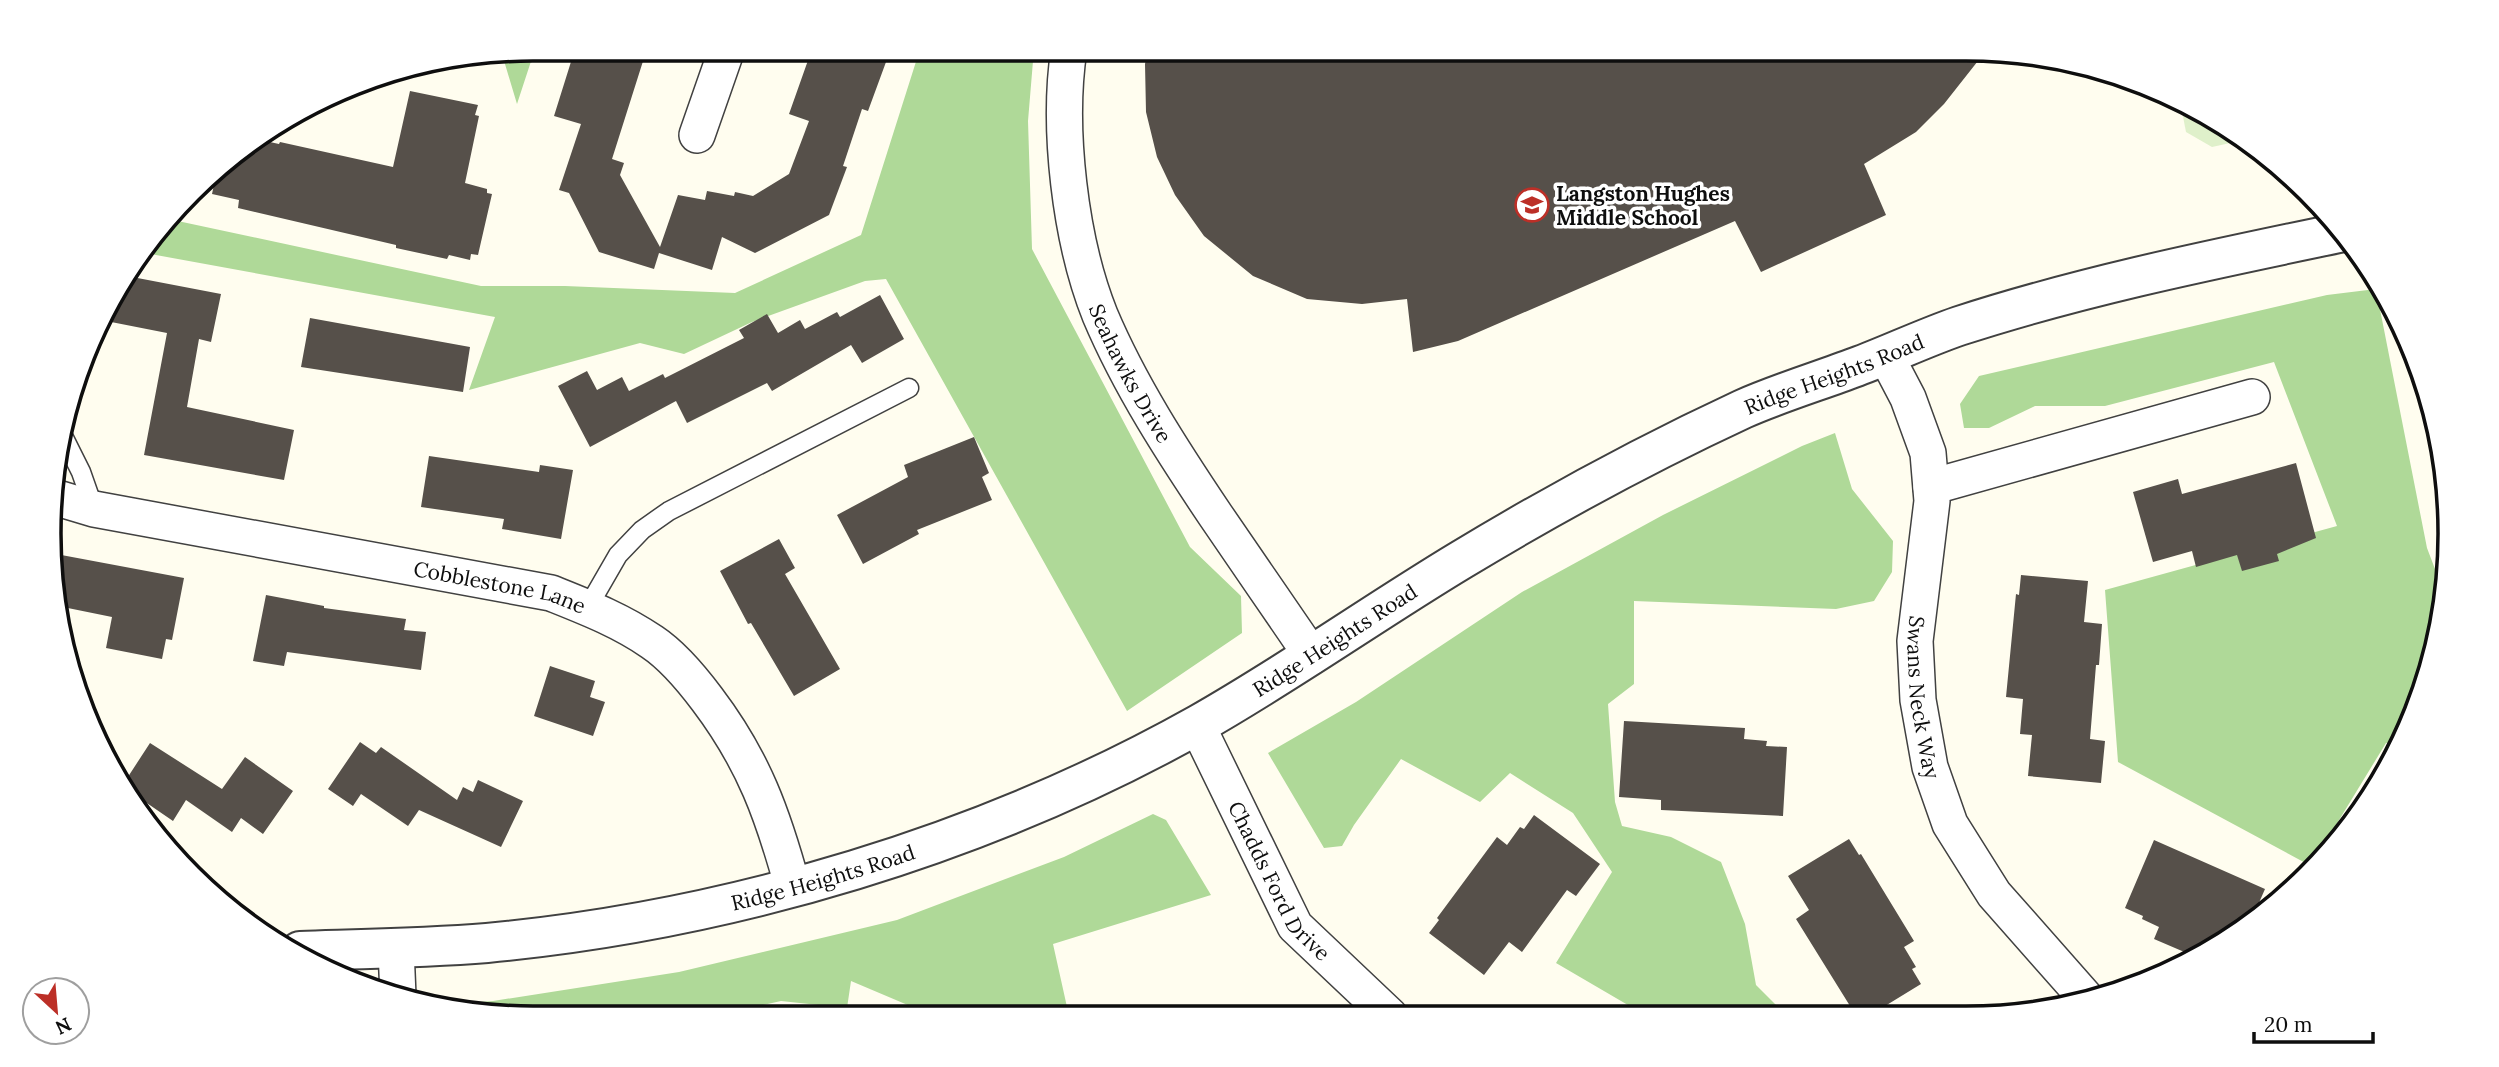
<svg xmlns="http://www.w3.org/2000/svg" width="2499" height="1067" font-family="Lora,serif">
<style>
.forest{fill:#afd998}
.pitch{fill:#dff0ca}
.building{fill:#56504a}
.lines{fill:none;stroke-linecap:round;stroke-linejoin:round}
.service-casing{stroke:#414141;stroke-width:21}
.minor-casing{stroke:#414141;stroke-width:38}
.tertiary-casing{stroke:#414141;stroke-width:42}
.service{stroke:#fff;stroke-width:18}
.minor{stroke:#fff;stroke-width:35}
.tertiary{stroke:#fff;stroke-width:38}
.labels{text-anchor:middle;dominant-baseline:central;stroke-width:7;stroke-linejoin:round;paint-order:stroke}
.poi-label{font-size:21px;font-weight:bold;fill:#0e0e0e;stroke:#fff;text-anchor:start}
.street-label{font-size:21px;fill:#0e0e0e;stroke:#fff}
.rim{fill:none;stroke:#0e0e0e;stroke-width:3.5}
</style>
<rect width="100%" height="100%" fill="#fffdef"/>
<!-- forest -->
<path class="forest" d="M535 49 517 104 502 54Z
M920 49H1034L1028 121 1032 249 1190 547 1241 596 1242 633 1127 711 886 279 865 281 752 322 684 354 640 343 469 390 495 317 145 253 173 220 481 286H565L735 293 861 235Z
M2376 289 2427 548 2446 598 2424 689 2398 742 2386 743 2311 866 2118 762 2105 590 2337 526 2274 362 2105 406H2035L1989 428H1964L1960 404 1979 376 2327 295Z
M1835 433 1852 489 1893 541 1892 572 1874 601 1836 609 1634 601V684L1608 704 1615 802 1622 826 1671 837 1721 862 1745 924 1756 985 1785 1014 1645 1015 1556 963 1612 872 1573 813 1510 773 1480 802 1401 759 1354 825 1342 846 1324 848 1268 753 1356 702 1522 592 1663 515 1802 446Z
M1153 814 1166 820 1211 895 1053 944 1069 1016 936 1017 851 981 847 1008 781 1001 704 1018H534L448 1004 493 1001 679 972 897 920 1064 857Z"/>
<!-- pitch -->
<path class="pitch" d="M2180 101 2207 114 2244 140 2212 147 2186 132Z"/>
<!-- building -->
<path class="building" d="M575 49H640L638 57 644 58 612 159 624 163 620 175 660 247 678 195 705 200 707 191 734 196 735 192 753 196 789 174 809 121 789 114 812 49H882L879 59 886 62 868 111 862 109 843 166 847 167 829 215 755 253 722 237 712 270 659 253 654 269 599 252 569 193 559 190 581 124 554 116Z
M1148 49H1965L1985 52 1944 104 1916 132 1864 164 1886 215 1761 272 1735 221 1458 341 1413 352 1407 299 1362 304 1307 299 1253 276 1204 236 1175 195 1157 157 1146 112 1145 64Z
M410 91 478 105 475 115 479 116 465 183 487 189V193L492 194 478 255 471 254 470 260 449 255 447 259 396 248V245L238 208 239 200 212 194 218 166 256 139 279 144 280 142 393 167Z
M127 276 221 294 211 342 199 339 187 407 294 430 284 480 144 455 167 333 101 320 114 292Z
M880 295 904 339 862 363 851 345 772 391 767 383 687 423 676 401 590 447 558 386 587 371 597 390 622 377 629 391 663 374 665 378 744 338 739 330 767 314 778 333 800 320 805 329 837 312 840 317Z
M310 318 470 347 463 392 301 367Z
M974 437 989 473 982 477 992 500 917 530 919 534 863 564 837 515 908 477 904 465Z
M429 456 539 472 540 465 573 470 561 539 502 529 504 519 421 507Z
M2296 463 2316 538 2277 554 2279 561 2242 571 2237 555 2196 567 2192 551 2153 562 2133 492 2178 479 2182 494Z
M779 539 795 568 785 574 840 669 794 696 751 623 748 624 720 571Z
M56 554 184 578 172 640 166 639 162 659 106 648 112 617 58 606Z
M2021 575 2088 581 2084 622 2102 624 2099 665H2096L2090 739 2105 741 2101 783 2028 776 2032 735 2020 734 2023 699 2006 697 2016 594 2019 595Z
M266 595 324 606V608L406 619 404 630 426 632 421 670 287 652 284 666 253 661Z
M550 666 595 681 590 697 605 702 593 736 534 716Z
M1624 721 1745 728 1744 739 1767 741 1766 746 1787 747 1783 816 1661 810V800L1619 797Z
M360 742 376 753 381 747 457 800 463 787 473 792 478 780 523 801 501 847 419 810 408 826 361 794 353 806 328 789Z
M150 743 222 789 245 757 293 791 263 834 241 818 232 832 186 800 173 821 122 786Z
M1534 815 1600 864 1576 896 1567 890 1522 952 1509 942 1484 975 1429 933 1439 920 1437 918 1497 837 1507 845 1520 827 1524 829Z
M1849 839 1859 855 1861 854 1914 941 1904 947 1916 967 1912 969 1921 984 1872 1014H1855L1796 919 1809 910 1788 876Z
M2154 840 2265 889 2251 921 2196 957 2154 939 2159 927 2142 919 2143 916 2125 908Z"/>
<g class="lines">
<defs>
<path id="service" d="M62 434 81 472 94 509
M588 607 618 555 642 530 669 511 909 388"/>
<g id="minor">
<path id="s1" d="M1069 49C1057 128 1070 240 1100 315 1130 386 1173 452 1216 516 1248 563 1280 609 1312 656"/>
<path d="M697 135 727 49"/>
<path id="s2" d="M1886 356 1908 398 1928 453 1932 501 1915 641 1918 700 1930 767 1950 824 1994 894 2085 997"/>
<path d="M1931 487 2252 397"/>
<path id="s3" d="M54 497 94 509 551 593C586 607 620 620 652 642 673 656 692 679 707 699 754 761 773 815 793 888"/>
<path id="s4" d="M1197 725 1295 926 1390 1016"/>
<path d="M396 949 398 996"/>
</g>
<g id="tertiary">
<path id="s5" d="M300 951C362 949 425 948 487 943 732 920 985 844 1199 724 1289 673 1373 613 1461 560 1552 505 1646 454 1743 409 1779 393 1819 381 1856 367 1891 354 1924 338 1959 326 2085 285 2215 259 2344 232"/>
</g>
</defs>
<!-- service casing -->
<use href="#service" class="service-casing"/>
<!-- minor casing -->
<use href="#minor" class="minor-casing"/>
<!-- tertiary casing -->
<use href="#tertiary" class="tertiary-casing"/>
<!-- service -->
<use href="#service" class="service"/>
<!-- minor -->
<use href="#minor" class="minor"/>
<!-- tertiary -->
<use href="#tertiary" class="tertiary"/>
</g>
<!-- icons -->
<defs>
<symbol id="school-ring" viewBox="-11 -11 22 22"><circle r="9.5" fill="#fff" stroke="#bc2f27" stroke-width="1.5"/><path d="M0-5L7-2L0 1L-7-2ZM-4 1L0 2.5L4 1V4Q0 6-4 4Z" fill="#bc2f27"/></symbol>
</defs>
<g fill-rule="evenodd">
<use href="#school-ring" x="1513" y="186" width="38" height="38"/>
</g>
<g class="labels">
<!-- poi labels -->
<g class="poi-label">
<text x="1556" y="193">Langston Hughes<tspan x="1556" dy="24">Middle School</tspan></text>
</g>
<!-- street labels -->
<g class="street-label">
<text stroke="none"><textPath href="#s1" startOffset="336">Seahawks Drive</textPath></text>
<text stroke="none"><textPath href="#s5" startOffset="1664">Ridge Heights Road</textPath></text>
<text stroke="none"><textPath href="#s3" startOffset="455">Cobblestone Lane</textPath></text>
<text stroke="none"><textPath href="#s5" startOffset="1097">Ridge Heights Road</textPath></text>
<text stroke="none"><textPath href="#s2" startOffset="352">Swans Neck Way</textPath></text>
<text stroke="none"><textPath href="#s5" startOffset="530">Ridge Heights Road</textPath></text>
<text stroke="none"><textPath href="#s4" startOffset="177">Chadds Ford Drive</textPath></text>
</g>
</g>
<!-- crop -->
<path d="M0 0H2499V1067H0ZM533 61H1966A472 472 0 0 1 2438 533V534A472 472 0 0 1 1966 1006H533A472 472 0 0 1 61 534V533A472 472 0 0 1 533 61Z" fill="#fff" fill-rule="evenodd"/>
<path class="rim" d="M533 61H1966A472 472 0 0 1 2438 533V534A472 472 0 0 1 1966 1006H533A472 472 0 0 1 61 534V533A472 472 0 0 1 533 61Z"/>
<!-- north arrow -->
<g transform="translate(56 1011) rotate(154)"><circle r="33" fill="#ffffff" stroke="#9f9f9f" stroke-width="2"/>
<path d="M0-5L12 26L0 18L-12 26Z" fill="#bc2f27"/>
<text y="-10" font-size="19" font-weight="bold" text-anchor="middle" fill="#0e0e0e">N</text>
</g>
<!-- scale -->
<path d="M2254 1032v10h119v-10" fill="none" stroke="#0e0e0e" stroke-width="3.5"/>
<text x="2264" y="1032" font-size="21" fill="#0e0e0e" stroke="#ffffff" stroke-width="5" paint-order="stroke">20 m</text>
</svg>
